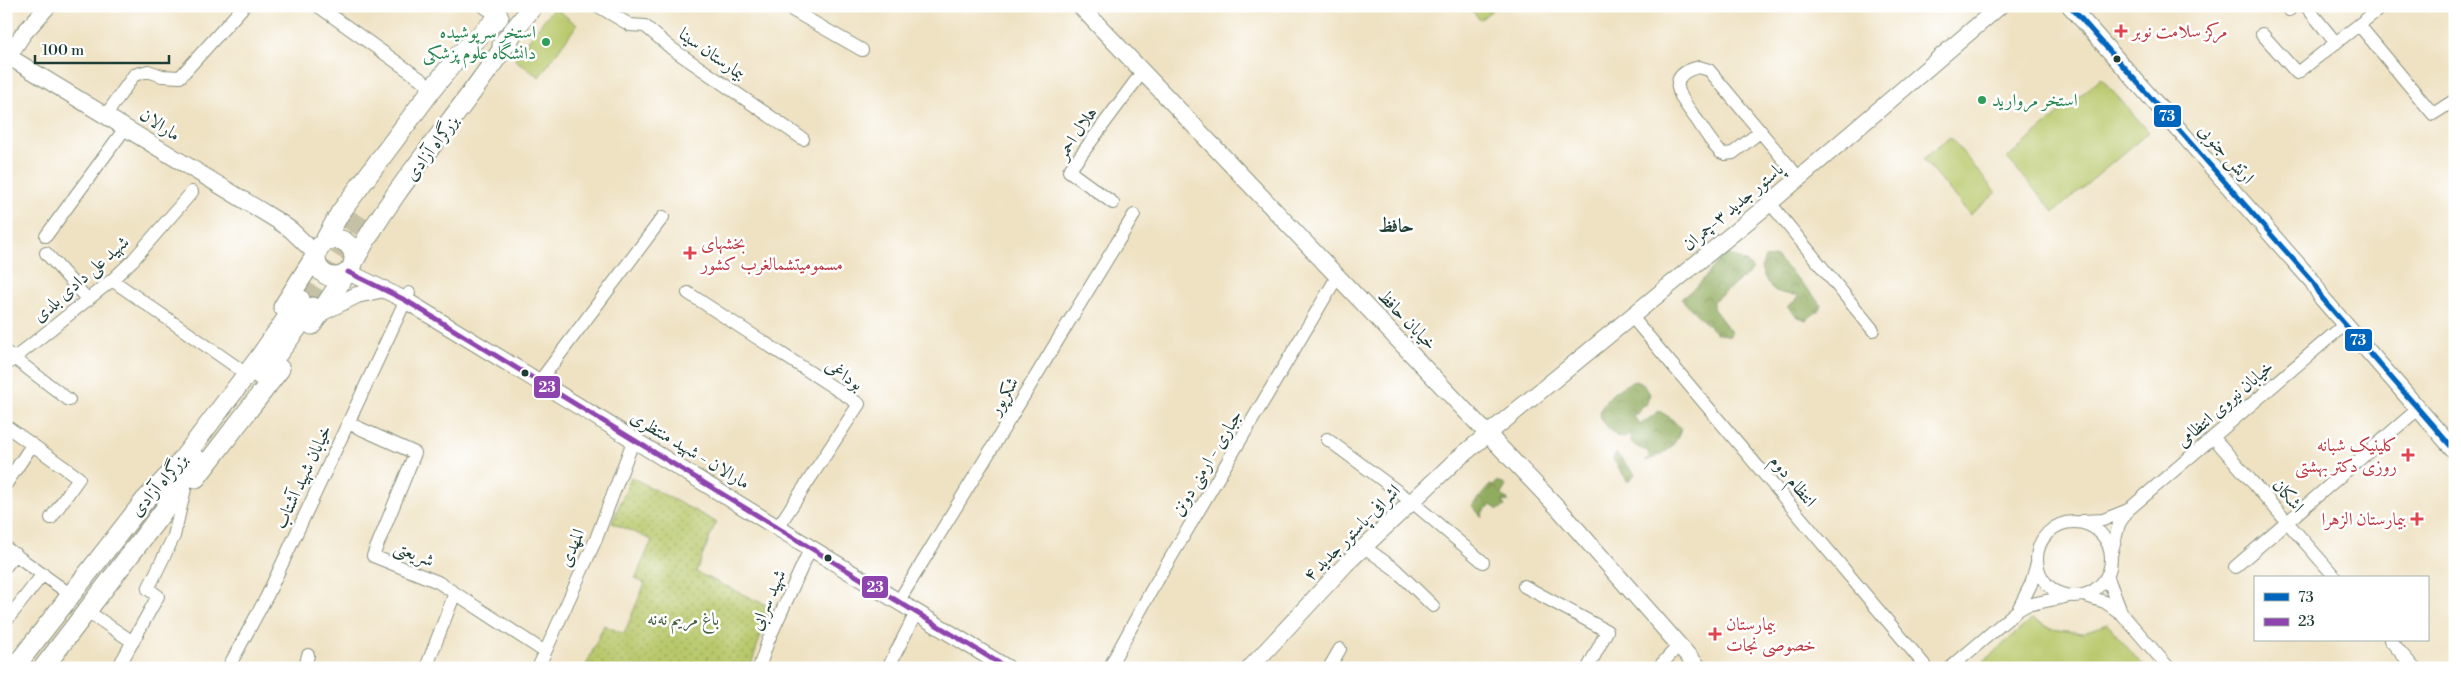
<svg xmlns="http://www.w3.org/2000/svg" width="2461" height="674" font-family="'Libre Bodoni',Amiri,serif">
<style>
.grass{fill:url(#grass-dots);stroke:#6c824f}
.forest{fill:url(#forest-crowns);stroke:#587449}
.pitch{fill:#b8c86a;stroke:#6c824f}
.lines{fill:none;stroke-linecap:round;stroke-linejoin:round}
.highway-tunnel{stroke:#c5c1a6;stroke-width:19;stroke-dasharray:19 9;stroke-linecap:butt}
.minor-casing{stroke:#87907c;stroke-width:14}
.major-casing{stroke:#87907c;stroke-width:18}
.highway-casing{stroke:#87907c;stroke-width:21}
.minor{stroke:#fff;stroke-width:12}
.major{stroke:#fff;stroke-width:16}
.highway{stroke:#fff;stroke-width:19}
.bus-1-casing{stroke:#fff;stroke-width:9}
.bus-2-casing{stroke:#fff;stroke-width:9}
.bus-1{stroke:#0065bd;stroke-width:5}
.bus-2{stroke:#8e44ad;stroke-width:5}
.health-dot{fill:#e0444e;stroke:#fff;stroke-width:2}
.leisure-dot{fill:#2e9e5b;stroke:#fff;stroke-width:2}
.bus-dot{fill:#1f3d34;stroke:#fff;stroke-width:2}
.labels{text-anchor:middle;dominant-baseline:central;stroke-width:5;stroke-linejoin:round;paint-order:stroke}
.health-label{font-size:18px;fill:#be3a42;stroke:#fff;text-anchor:start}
.leisure-label{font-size:18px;fill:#27864d;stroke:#fff;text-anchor:end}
.street-label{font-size:18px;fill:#1f3d34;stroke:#fff}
.park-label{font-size:18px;fill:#456042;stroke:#fff}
.neighbourhood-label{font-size:19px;font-weight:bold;fill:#1f3d34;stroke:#fff}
.line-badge{stroke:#fff;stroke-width:2}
.badge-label{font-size:14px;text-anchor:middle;font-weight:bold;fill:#fff}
</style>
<defs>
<pattern id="grass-dots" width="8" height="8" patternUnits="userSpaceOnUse" patternTransform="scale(1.25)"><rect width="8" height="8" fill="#b8c86a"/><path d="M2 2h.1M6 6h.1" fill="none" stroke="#95a458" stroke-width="1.8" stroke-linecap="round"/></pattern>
<pattern id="forest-crowns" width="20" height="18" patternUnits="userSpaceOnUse" patternTransform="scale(1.25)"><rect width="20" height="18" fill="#92ac5e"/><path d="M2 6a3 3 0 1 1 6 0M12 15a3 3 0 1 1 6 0" fill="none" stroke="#778d4e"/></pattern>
</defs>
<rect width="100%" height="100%" fill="#fff"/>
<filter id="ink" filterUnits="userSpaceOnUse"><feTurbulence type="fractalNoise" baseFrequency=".02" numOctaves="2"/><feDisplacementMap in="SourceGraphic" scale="10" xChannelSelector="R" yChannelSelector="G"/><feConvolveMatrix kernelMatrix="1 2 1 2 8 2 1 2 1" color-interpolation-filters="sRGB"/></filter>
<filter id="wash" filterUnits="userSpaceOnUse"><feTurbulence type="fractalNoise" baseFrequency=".0096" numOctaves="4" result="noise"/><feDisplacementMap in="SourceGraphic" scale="20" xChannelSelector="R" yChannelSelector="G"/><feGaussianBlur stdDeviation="1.12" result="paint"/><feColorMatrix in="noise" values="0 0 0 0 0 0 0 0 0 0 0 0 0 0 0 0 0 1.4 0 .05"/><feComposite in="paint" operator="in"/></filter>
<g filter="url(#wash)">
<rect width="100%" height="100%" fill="#efe2c3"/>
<!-- grass -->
<path class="grass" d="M631 477 716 522 696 572 770 607 750 668H585L604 625 624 634 645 583 635 579 652 540 612 523Z"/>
<!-- forest -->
<path class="forest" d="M1726 253 1746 262 1753 270 1713 301V308L1731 332 1730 336 1716 333 1681 299 1700 283Z
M1776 257C1784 266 1819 299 1821 305L1818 311 1806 320 1796 316 1787 307 1799 298 1797 295C1774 294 1769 290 1761 268L1765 258Z
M1635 381 1644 385 1650 394 1646 405 1641 406 1637 414H1632L1640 425 1659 411 1671 418 1681 429C1676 447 1663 456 1645 461L1649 457 1648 451 1637 447 1630 441V433L1625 437 1616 436C1612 430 1604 425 1601 418 1595 403 1623 384 1635 381Z
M1616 453 1635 474 1628 482 1613 459Z
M1498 481 1506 486 1501 494 1509 501 1502 502 1505 506 1498 510 1491 505 1483 511 1482 517 1472 506 1490 485 1493 486Z"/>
<!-- pitch -->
<path class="pitch" d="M1468 6H1497L1480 20Z
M554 7 577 25 539 77 514 59Z
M2101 78 2149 132 2054 212 2007 158Z
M1950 137 1996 193 1970 215 1923 159Z
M2032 619 2051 629 2082 633 2107 624 2145 668H1976Z"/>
</g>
<g filter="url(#ink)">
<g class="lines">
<!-- highway-tunnel -->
<path class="highway-tunnel" d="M300 299 357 210
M313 307 369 218"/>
<defs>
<path id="minor" d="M318 6 433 88
M483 6 499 17
M598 6 630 25 645 26 671 48 803 139
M785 6 862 50
M2286 6 2289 10 2292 6
M2306 6 2336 43
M2359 25 2433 114 2455 100
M2262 34 2297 73 2383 6
M106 115 134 75 148 71 162 76 180 77 244 6
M1761 131 1733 153 1725 154 1720 152C1711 142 1704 131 1697 120 1683 101 1661 76 1699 67L1709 70 1799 178
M1113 203 1069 171 1143 71
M1770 203 1873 330
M46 236 126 127
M46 253 88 300
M112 280 238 368
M688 293 859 404 778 527
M1632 317 1927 668
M6 352 69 400
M6 365 112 280 133 260 192 192
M539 382 663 217
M348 423 415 453 373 556 438 582 545 652
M6 426 79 478 51 518
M2213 437 2336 578
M1327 439 1412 502 1483 562
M6 484 32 445
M2083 521 2103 520 2128 510
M2037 559a37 37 0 1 1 74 0a37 37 0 1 1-74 0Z
M1364 547 1395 569 1433 606
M6 548 71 595
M2111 555 2119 524 2128 510 2344 325
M6 566 16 554
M2235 567 2418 409
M2107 575 2121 612
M1524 586 1607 631 1588 668
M903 594 1134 215
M2083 595 2105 602 2122 614 2169 668
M2018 610 2031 584 2037 563
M87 611 133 642
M6 621 43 574
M2390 640 2414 668
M118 668 158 596 148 589 174 536 185 489
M228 668 267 596 409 293
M305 668 308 655
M426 668 455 593
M538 668 596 539 634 439
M759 668 768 641 811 547
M888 668 916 613
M1109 668 1151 591 1337 277
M1329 668 1340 649
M1658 668 1679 645
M1950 668 2018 610 2027 605 2070 596"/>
<path id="major" d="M1080 6 1559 509 1699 668
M2070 6 2313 282 2322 298 2455 451
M6 55 278 221 291 230 316 254
M6 60 23 34 48 6
M348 272 405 300 1007 668
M321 313 357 295 384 289
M1250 668 1346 564 1455 461 1770 203 2000 6"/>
<path id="highway" d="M502 45 533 6
M316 258a19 19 0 1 1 38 0a19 19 0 1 1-38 0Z
M325 240 340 213 433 88 460 54 499 17
M354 261C397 181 462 113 511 36
M283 307 316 255
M312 325 346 274
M261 376 313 307
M196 478 280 369
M14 668 145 500 175 469 259 358 300 299
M43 668 162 513 198 460"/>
</defs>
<!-- minor casing -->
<use href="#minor" class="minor-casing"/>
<!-- major casing -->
<use href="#major" class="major-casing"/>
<!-- highway casing -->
<use href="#highway" class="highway-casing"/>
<!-- minor -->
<use href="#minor" class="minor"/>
<!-- major -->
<use href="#major" class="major"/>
<!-- highway -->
<use href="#highway" class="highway"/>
<defs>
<path id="bus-1" d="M2070 6 2313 282 2322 298 2455 451"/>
<path id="bus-2" d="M348 272 405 300 1007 668"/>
</defs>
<!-- bus-1 casing -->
<use href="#bus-1" class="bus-1-casing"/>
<!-- bus-2 casing -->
<use href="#bus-2" class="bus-2-casing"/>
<!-- bus-1 -->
<use href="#bus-1" class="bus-1"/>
<!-- bus-2 -->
<use href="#bus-2" class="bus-2"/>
</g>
</g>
<!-- markers -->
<g class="health-dot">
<path d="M2118.5 23.5h5v5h5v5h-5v5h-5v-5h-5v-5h5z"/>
<path d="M687.5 245.5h5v5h5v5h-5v5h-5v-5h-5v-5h5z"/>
<path d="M2405.5 447.5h5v5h5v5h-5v5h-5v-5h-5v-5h5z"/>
<path d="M2414.5 511.5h5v5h5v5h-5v5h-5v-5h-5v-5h5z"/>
<path d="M1712.5 626.5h5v5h5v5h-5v5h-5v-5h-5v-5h5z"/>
</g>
<g class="leisure-dot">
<circle cx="546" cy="42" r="5"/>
<circle cx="1982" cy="100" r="5"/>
</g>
<g class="bus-dot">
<circle cx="2117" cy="59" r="4.5"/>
<circle cx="525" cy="373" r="4.5"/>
<circle cx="828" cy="558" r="4.5"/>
</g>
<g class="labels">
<!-- health labels -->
<g class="health-label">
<text x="2132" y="31">مرکز سلامت نوبر</text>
<text x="701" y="243">بخشهای<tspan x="701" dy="21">مسمومیتشمالغرب کشور</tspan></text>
<text x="2397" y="445" text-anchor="end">کلینیک شبانه<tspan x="2397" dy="21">روزی دکتر بهشتی</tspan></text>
<text x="2406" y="519" text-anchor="end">بیمارستان الزهرا</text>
<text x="1726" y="624">بیمارستان<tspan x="1726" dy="21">خصوصی نجات</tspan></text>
</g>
<!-- leisure labels -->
<g class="leisure-label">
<text x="536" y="32">استخر سرپوشیده<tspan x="536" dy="21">دانشگاه علوم پزشکی</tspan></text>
<text x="1992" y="100" text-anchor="start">استخر مروارید</text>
</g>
<!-- street labels -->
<g class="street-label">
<text transform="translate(712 54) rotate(35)">بیمارستان سینا</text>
<text transform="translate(160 125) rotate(33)">مارالان</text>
<text transform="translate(1077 133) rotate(-56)">هلال احمر</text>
<text transform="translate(432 148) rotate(-53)">بزرگراه آزادی</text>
<text transform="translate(2226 154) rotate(48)">ارتش جنوبی</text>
<text transform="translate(1733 207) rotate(-40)">پاستور جدید ۳-چمران</text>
<text transform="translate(81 279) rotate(-41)">شهید علی دادی بلدی</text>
<text transform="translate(1407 320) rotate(46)">خیابان حافظ</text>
<text transform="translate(844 375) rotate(34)">بوداغی</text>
<text transform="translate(1004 396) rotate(-59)">شکرپور</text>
<text transform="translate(2225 404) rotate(-41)">خیابان نیروی انتظامی</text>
<text transform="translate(690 450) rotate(31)">مارالان - شهید منتظری</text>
<text transform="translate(1207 463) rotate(-59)">جباری - ارمنی دونن</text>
<text transform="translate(303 477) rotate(-65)">خیابان شهید آشتاب</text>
<text transform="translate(1793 481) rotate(50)">انتظام دوم</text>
<text transform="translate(159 485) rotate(-49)">بزرگراه آزادی</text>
<text transform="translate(2288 496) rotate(49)">اشکان</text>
<text transform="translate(1352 533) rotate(-45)">اشرافی-پاستور جدید ۴</text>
<text transform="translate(572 548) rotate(-67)">المهدی</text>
<text transform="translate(414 554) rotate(22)">شریعتی</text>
<text transform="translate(768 600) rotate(-66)">شهید سرابی</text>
</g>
<!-- park labels -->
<g class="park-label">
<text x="683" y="619">باغ مریم نه‌نه</text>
</g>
<!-- neighbourhood labels -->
<g class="neighbourhood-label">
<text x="1396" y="226">حافظ</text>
</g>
</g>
<g class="line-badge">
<rect x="2153" y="104" width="29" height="24" rx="5" fill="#0065bd"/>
<rect x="2344" y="328" width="29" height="24" rx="5" fill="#0065bd"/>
<rect x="533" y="375" width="28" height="24" rx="5" fill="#8e44ad"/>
<rect x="861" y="575" width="28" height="24" rx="5" fill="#8e44ad"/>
</g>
<g class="badge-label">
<text x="2167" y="121">73</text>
<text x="2358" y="345">73</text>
<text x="547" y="392">23</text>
<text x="875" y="592">23</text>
</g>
<!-- margin -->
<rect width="2461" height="674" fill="none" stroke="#fff" stroke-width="25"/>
<!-- legend -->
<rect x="2254" y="576" width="175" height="65" fill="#ffffff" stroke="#a5b1ae"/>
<rect x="2264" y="593" width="25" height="8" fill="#0065bd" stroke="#a5b1ae"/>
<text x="2298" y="602" font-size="15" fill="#1f3d34">73</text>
<rect x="2264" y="618" width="25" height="8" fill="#8e44ad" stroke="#a5b1ae"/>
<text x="2298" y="626" font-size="15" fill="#1f3d34">23</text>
<!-- scale -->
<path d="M35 55v8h134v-8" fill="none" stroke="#1f3d34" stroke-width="2.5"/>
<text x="42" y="55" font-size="15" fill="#1f3d34" stroke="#ffffff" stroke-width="4" paint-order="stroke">100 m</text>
</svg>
